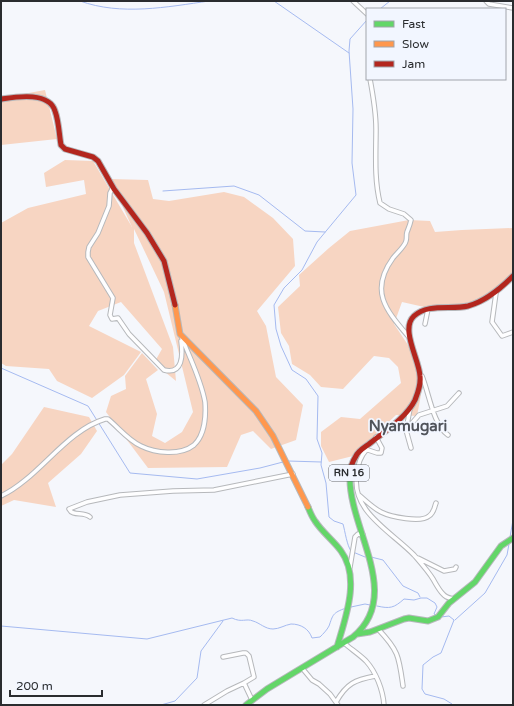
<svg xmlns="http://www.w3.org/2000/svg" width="514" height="706" font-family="'Varela Round',sans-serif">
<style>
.green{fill:#f7d5c2}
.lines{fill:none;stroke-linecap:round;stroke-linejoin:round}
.stream{stroke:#a5baf0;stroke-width:1}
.street-casing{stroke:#b6b8bb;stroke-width:5.5}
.fast-casing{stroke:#b6b8bb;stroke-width:7}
.slow-casing{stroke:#b6b8bb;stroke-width:7}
.jam-casing{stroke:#b6b8bb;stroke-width:7}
.street{stroke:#fefeff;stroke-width:3.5}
.fast{stroke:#63d668;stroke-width:5}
.slow{stroke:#ff974d;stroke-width:5}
.jam{stroke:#b3261e;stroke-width:5}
.labels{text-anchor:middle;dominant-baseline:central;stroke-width:3.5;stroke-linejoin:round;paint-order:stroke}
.shield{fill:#f2f6ff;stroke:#66696d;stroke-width:1}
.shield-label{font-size:10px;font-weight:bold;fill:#2a2c2f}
.district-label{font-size:15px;font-weight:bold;fill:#50535a;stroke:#f2f6ff}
</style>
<rect width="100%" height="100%" fill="#f5f7fc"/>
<!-- green -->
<path class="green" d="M45 90 57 139 1 145V98Z
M65 160 93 161 132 227 110 179 148 180 153 199 169 201 224 192 244 197 273 218 293 239 295 266 257 311 266 326 276 377 303 405 296 440 271 449 253 431 241 435 227 467 148 468 106 412 111 396 126 389 125 376 142 353 158 370 146 379 157 414 152 436 165 443 182 432 193 412 164 292 134 229V243L173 347 176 381 154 363 162 349 121 302 98 311 89 326 141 352 124 375 92 398 57 381 49 369 6 366 1 363V223L28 208 86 194 84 180 46 187 44 173Z
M409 220 430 221 435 232 462 230 513 228V276L472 307 442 311 402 302 394 324 408 345 423 384 417 416 396 415 353 456 329 462 321 446V432L341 417 360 419 401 383 398 367 389 358 374 356 343 389 321 387 310 375 292 364 289 346 281 333 278 307 300 286 299 275 329 248 350 231Z
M44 407 89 417 97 431 81 454 48 483 56 507 14 500 1 506V465L12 454Z"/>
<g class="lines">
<!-- stream -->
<path class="stream" d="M80 1C121 16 167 7 209 1
M274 1 349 53
M380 9 390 1
M163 191 234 186 259 195 305 231 325 232
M1 368 88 406 130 473 197 479 260 468 283 462
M288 461 321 462
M510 537 513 520
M351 551C347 546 345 531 343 524L334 521 329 517 326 483 321 465 322 453 317 439 318 396 306 379 292 370 281 346 276 329 274 305 284 288 302 270 317 242 356 195 352 163 353 109 349 51 350 39 367 20
M353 552 365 557
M371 557 383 560 403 586 418 593 420 597
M377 606C390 609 394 608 404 599L414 600 421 598H427L435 603 437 607 434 614 436 615
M351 607 365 604 370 605
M441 617 449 616 454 620 441 653 433 657 423 665 422 689 425 694 444 699 452 704 451 705
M455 620 485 593 507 555 509 544
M1 626 147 639 232 618C242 623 246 618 253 621 260 623 265 629 273 629 279 629 285 625 291 624 301 624 309 629 312 638L320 637C323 634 327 630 329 626 333 615 332 613 346 608
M161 705 175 701 197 678 201 651 223 621"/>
<defs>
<path id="street" d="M353 1 367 14
M486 1 489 4 513 8
M370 79C373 95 376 112 376 129 376 153 374 179 380 203L389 209 404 214 411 220C410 225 409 227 407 232 406 235 407 238 406 241 405 246 397 253 393 258 369 291 386 310 408 336
M113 187 110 193 109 206 98 233 89 247 88 252V257L113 298 110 315 112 319 118 318 129 334 164 370C183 375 183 355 181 341
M496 293 492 322 502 336 513 332
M425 324 428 309
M422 376C429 393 433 425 448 435
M410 409 406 430 411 448
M406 430 419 415 447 406 459 393
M365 449 377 453H381L382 448 376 437
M367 449C360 457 358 464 357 474 350 511 392 532 414 555 420 562 428 571 433 579 436 584 439 590 443 594 446 598 450 598 454 599
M359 495C366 501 373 508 381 512 391 517 421 523 429 516 434 513 434 508 436 503
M1 496C39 478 65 431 105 419H108C119 428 128 440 141 446 155 453 180 456 194 445 205 435 206 415 205 402 201 379 189 357 181 335
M90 517C83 511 73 517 69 509L87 502 120 495 173 491 214 490 293 474
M418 558 444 571 455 569 456 567
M350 567 355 537 358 534 363 535
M378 629C399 651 399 657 403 686
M344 643C351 649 360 655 366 661 376 672 383 690 384 705
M223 657 243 653H246L249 656 254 677 244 683
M302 668 312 680 319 684 330 694 338 705
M336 702C347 683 355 680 375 676
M204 705 227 691 244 683 252 700"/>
<path id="fast" d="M308 507C310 512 312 517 315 521 322 532 334 541 341 551 361 578 345 619 337 647
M357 634 370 632 404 619 409 618 428 621 438 617 449 603 475 582 501 546 513 538
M246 705 267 689 353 637C404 595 348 528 350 476"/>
<path id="slow" d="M175 305 180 334 256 411 273 436 308 507"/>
<path id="jam" d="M1 99C15 97 49 91 55 111 59 122 59 134 61 145L65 149 93 157 98 161 114 189 147 233 164 261 175 305
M350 476C350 469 352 462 356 456 358 451 365 447 369 444 385 431 406 418 415 400 418 392 421 385 420 376 419 359 400 329 414 316 428 303 451 310 468 306 486 301 500 289 513 276"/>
</defs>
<!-- street casing -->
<use href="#street" class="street-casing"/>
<!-- fast casing -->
<use href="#fast" class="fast-casing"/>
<!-- slow casing -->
<use href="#slow" class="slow-casing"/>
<!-- jam casing -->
<use href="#jam" class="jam-casing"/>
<!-- street -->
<use href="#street" class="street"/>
<!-- fast -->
<use href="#fast" class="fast"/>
<!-- slow -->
<use href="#slow" class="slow"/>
<!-- jam -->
<use href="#jam" class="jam"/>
</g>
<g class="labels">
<!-- shield labels -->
<rect class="shield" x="329" y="465" width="40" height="16" rx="3"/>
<g class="shield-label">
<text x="349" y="473">RN 16</text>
</g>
<!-- district labels -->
<g class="district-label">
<text x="408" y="426">Nyamugari</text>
</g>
</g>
<!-- border -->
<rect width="514" height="706" fill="none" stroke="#2a2c2f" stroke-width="4"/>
<!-- legend -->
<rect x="366" y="8" width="140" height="72" fill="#f2f6ff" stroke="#a2a5ac"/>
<rect x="374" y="21" width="20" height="6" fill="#63d668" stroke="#a2a5ac"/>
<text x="402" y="28" font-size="12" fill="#2a2c2f">Fast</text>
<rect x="374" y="41" width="20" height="6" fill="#ff974d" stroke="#a2a5ac"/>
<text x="402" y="48" font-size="12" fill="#2a2c2f">Slow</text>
<rect x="374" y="61" width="20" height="6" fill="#b3261e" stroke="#a2a5ac"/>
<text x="402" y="68" font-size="12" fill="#2a2c2f">Jam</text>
<!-- scale -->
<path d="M10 690v6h92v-6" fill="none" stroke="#2a2c2f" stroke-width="2"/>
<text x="16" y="690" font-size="12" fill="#2a2c2f" stroke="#f2f6ff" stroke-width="3" paint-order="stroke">200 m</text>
</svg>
